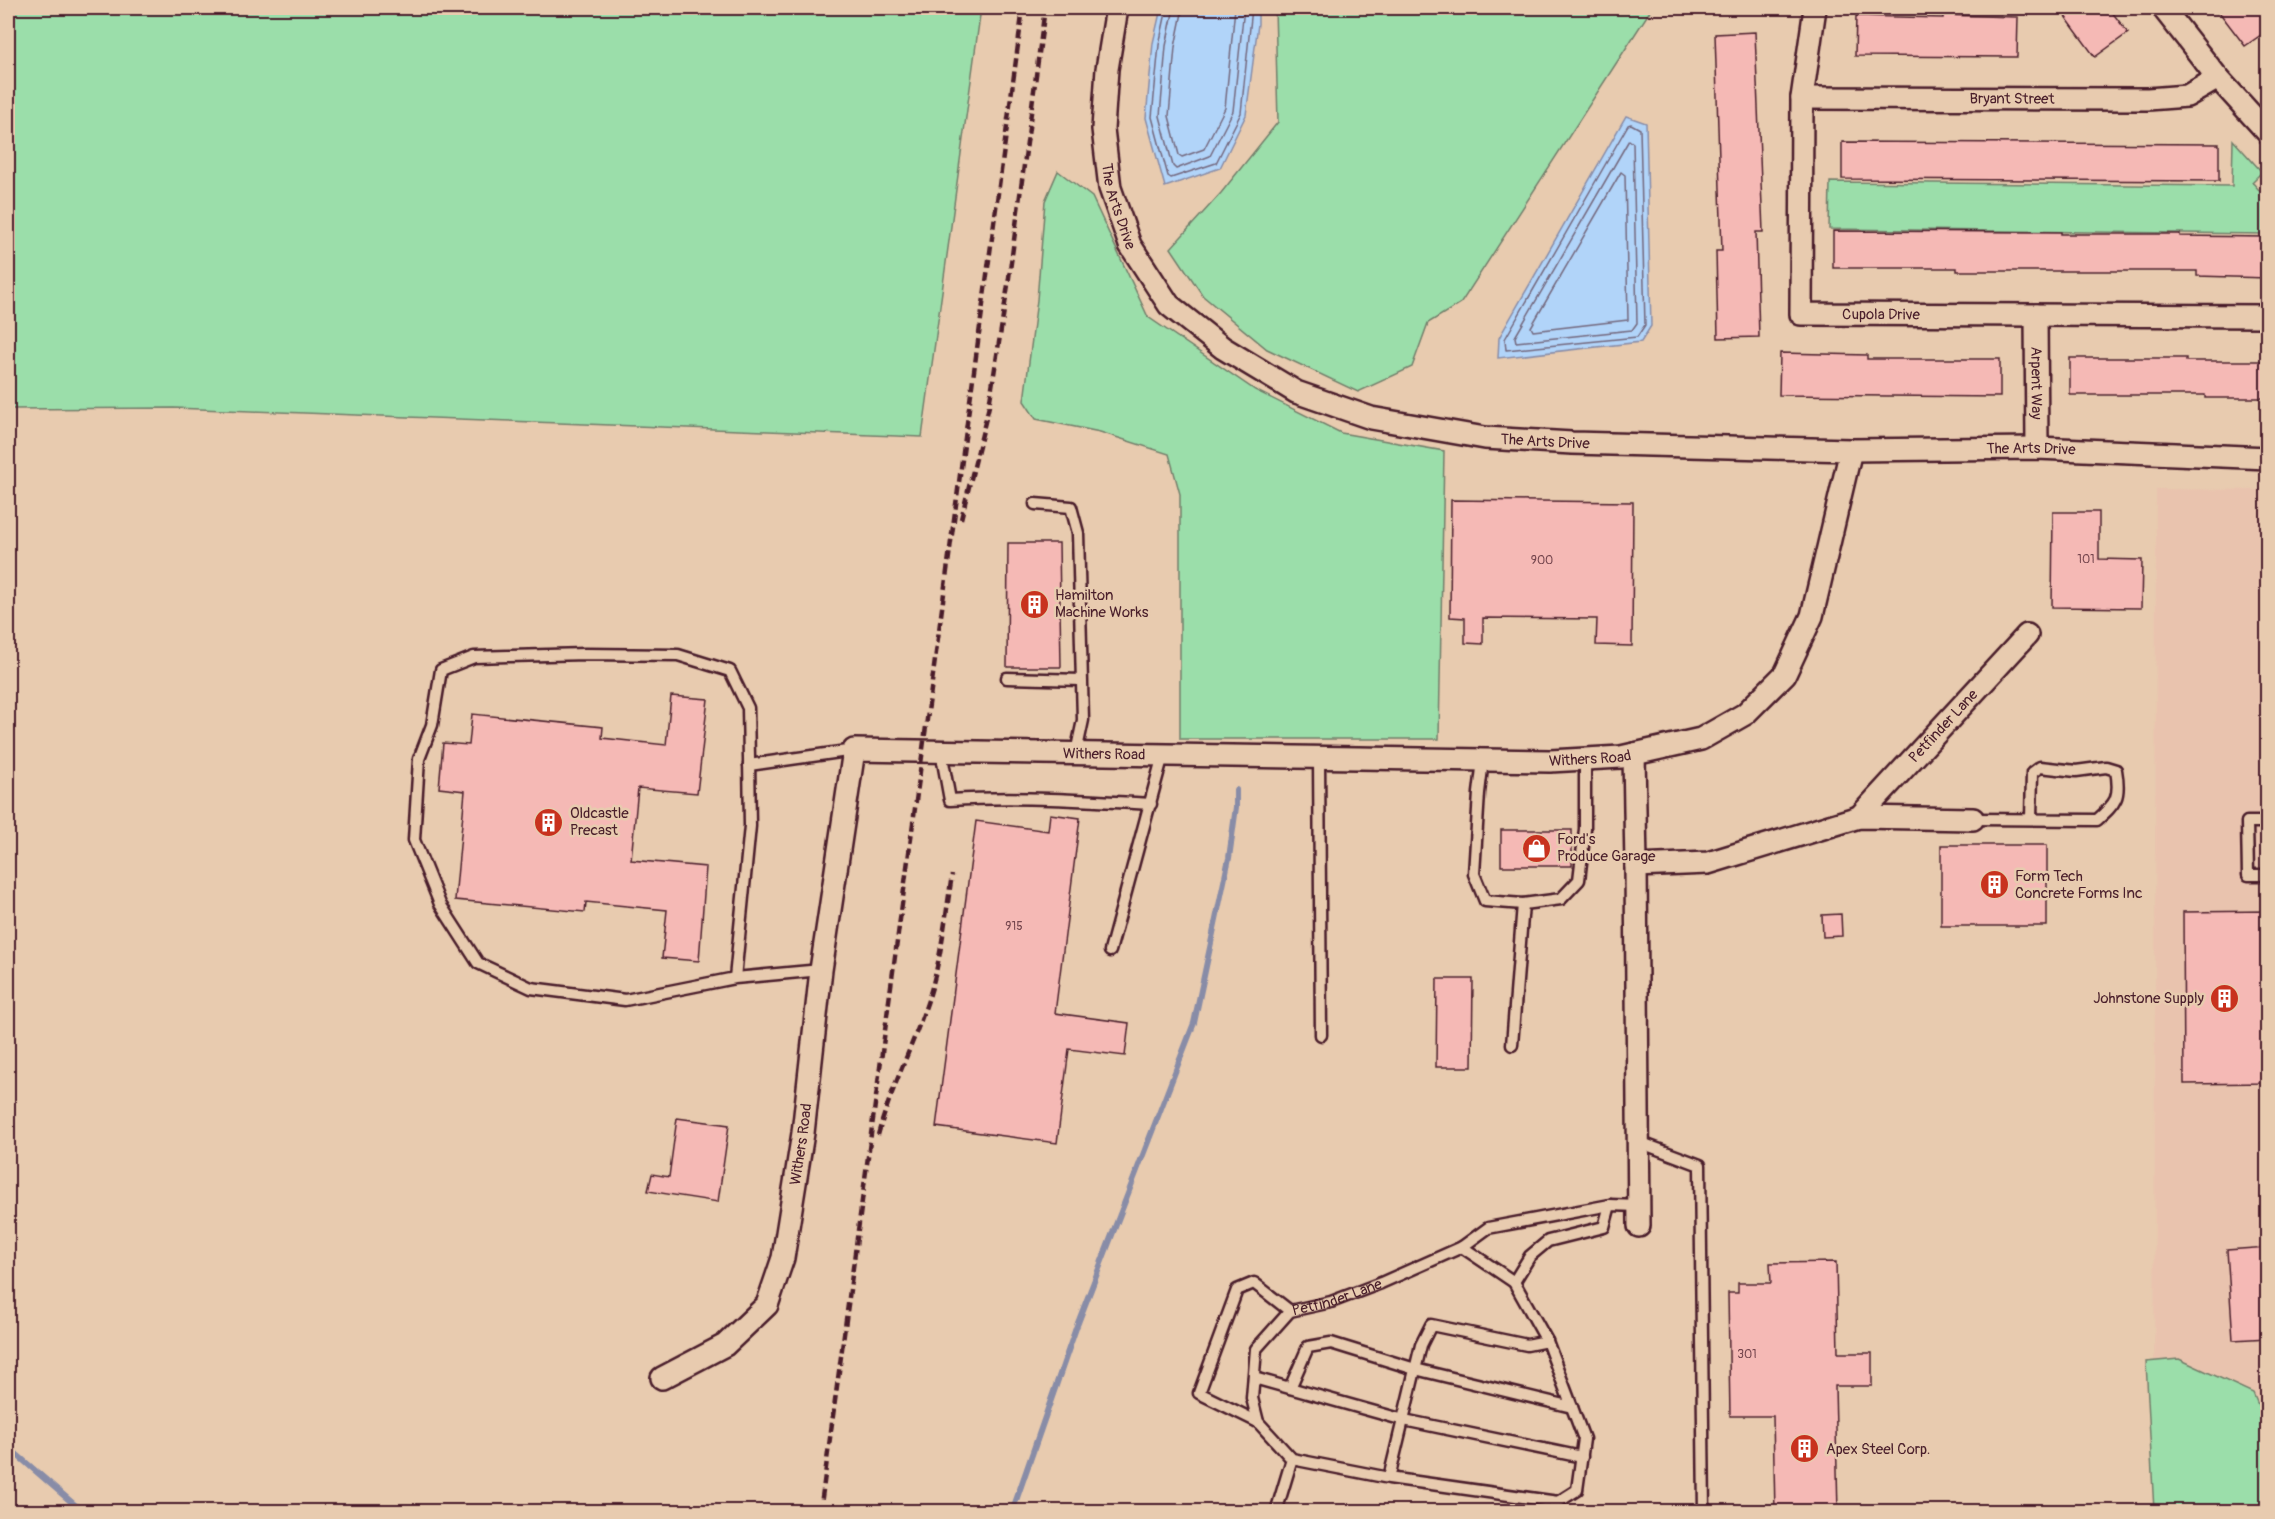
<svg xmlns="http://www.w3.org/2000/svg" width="2275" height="1519" font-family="Pangolin,sans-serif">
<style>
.built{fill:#e9c3ae}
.green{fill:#9bdeaa;stroke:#727e6a;stroke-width:1.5}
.water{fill:#b1d4f9;stroke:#888ca7;stroke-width:1.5}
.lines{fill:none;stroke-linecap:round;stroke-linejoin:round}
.shore{stroke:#73677d;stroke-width:1.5}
.stream{stroke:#888ca7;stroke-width:6}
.building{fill:#f5b9b5;stroke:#4a1f2b;stroke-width:1.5}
.lane-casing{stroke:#4a1f2b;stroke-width:15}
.street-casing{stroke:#4a1f2b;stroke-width:26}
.lane{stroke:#e8cbaf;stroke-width:10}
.street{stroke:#e8cbaf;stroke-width:21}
.rail{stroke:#4a1f2b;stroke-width:4.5;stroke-dasharray:9 4.5;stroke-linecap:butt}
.labels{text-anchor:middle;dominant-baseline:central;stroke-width:5;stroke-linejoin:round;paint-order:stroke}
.number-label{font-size:12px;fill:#75464e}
.street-label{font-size:15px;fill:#4a1f2b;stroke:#e8cbaf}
.poi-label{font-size:15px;fill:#4a1f2b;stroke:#e8cbaf;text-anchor:start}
</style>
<rect width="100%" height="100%" fill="#e8cbaf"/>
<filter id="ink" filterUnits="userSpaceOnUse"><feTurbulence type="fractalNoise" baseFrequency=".0167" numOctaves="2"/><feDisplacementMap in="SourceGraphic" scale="12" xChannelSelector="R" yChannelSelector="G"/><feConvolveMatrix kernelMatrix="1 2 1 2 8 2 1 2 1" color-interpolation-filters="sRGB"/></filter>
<g filter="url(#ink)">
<!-- built -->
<path class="built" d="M2156 489 2267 490V1511L2154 1512Z"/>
<!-- green -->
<path class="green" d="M8 8H981L922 437 174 408 8 409Z
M1275 8H1652L1461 303 1428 323 1412 367 1358 392 1267 349 1203 296 1171 248 1221 193 1278 122Z
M2233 140 2262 172 2252 182 2267 199V234L1829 229 1830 182 2232 186Z
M1058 171 1092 197 1148 317 1255 390 1341 433 1444 451 1439 739H1180V494L1169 454 1100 432 1036 419 1024 401 1037 300 1045 201Z
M2179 1359 2253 1393 2267 1426V1511H2154L2146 1362Z"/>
<!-- water -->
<path class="water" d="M1161 8H1258V24L1246 115 1220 168 1165 187 1146 118 1153 43Z
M1626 116 1646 123 1651 326 1641 342 1498 358 1499 338Z"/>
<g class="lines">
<!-- shore -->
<path class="shore" d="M1167 8 1159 45 1152 117 1168 176 1171 178 1216 163 1241 113 1252 8
M1174 8 1166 46 1160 116 1173 166 1176 169 1210 156 1233 111 1244 8
M1183 8 1175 47 1169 116 1179 155 1182 157 1204 149 1225 108 1235 8
M1631 124 1640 129 1645 325 1637 337 1506 350 1505 339 1628 125Z
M1629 140 1633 143 1637 323 1632 330 1516 342 1515 337Z
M1621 172 1625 175 1628 320 1533 331 1531 327Z"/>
<!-- stream -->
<path class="stream" d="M8 1447 83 1512
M1012 1512 1076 1328 1194 1023 1229 858 1236 807V790"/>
</g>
<!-- building -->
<path class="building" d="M2059 8H2109L2128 33 2095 57Z
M2216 8H2268V30L2245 46Z
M1943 15 2018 17 2017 57 1855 56 1856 16 1943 18Z
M1755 32 1763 232H1756L1759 337 1718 338 1716 251H1722L1715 34Z
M1842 142 2219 144V181L1842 179Z
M1833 231 2061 232V234H2180V236L2268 237V278L2197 276V271H1957V268H1833Z
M1780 353 1867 355V359H2000V397L1779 395Z
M2070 358H2186V361H2268V398H2205V395H2070Z
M1451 500 1633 502 1632 646 1596 645 1597 619 1483 618V644L1465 643V618L1450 617Z
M2053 512H2099V559L2142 560 2141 608 2052 607Z
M1008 543H1059L1061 667H1007Z
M671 696 708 699 697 793 638 788 631 860 706 867 699 961 662 958 667 910 586 902 585 912 455 900 465 791 439 788 443 743 469 745 472 714 603 727 602 738 666 745Z
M1050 814 1080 818 1055 1013 1129 1023 1125 1056 1069 1049 1057 1143 936 1127 976 821 1048 831Z
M1501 830H1572V866H1501Z
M1941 845H2047V926H1941Z
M2268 911V1083L2184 1084 2183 912Z
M1841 914 1842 936 1823 937 1822 915Z
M1437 979H1473L1472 1067H1436Z
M677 1118 729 1125 718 1202 648 1191 652 1174 669 1177Z
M2268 1247V1338L2233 1340 2227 1250Z
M1836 1262 1838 1353H1872V1386H1835L1838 1512H1775L1773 1416H1730L1728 1293H1738V1283H1771L1770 1263Z"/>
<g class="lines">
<defs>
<g id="lane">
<path d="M1035 504 1071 507 1078 533 1083 720 1076 753"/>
<path d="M1007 678 1081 680"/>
<path d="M941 751 950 800C1017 796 1084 800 1151 804"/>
<path d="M1319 758 1321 1035"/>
<path d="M1483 760 1479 793 1474 874 1485 901 1523 904 1561 899 1579 880 1585 829V759"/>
<path d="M749 765 854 750"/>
<path d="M1973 819 2097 820C2116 803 2121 798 2116 770L2106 767 2076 771 2040 767 2032 773 2031 819"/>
<path d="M2268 822H2247L2248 875H2268"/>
<path d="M1110 951 1163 755"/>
<path d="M735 978 750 826 749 758 748 708 730 671 678 655 585 654 474 657 441 670 432 725 419 759 414 840 440 904 478 963 531 988 625 1000 735 978 821 970"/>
<path d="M1512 1045 1523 904"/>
<path d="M1639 1142 1700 1165 1704 1512"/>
<path d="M1462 1247 1514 1282 1547 1341"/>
<path d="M1514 1282 1530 1256 1548 1241 1604 1227 1610 1205"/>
<path d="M1254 1378 1404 1420 1582 1457"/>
<path d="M1290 1388 1308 1347 1331 1343 1415 1369 1572 1407"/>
<path d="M1258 1422 1199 1393 1237 1290 1254 1283 1290 1311"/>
<path id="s1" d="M1389 1478 1558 1502 1577 1490 1584 1439 1547 1341 1527 1345 1431 1325 1421 1345 1389 1478 1292 1459 1258 1422 1252 1398 1256 1349 1290 1311 1331 1302 1381 1283 1462 1247 1488 1228 1610 1205 1639 1206"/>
<path d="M1276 1512 1292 1459"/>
</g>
<g id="street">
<path id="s2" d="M1117 8 1107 69 1103 129 1110 188 1130 245 1169 305 1223 348 1296 392 1371 418 1485 438 1572 443 1851 450 2037 448 2268 458"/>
<path id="s3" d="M1815 8 1802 98 1801 314 2268 316"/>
<path d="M2163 8 2218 78 2268 133"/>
<path id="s4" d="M1802 98 2148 99 2187 96 2218 78"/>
<path id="s5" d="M2036 315 2037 448"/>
<path d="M1634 754 1636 866 1708 863 1859 817 1973 819"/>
<path id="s6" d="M1859 817 2027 635"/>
<path d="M1636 866 1639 1226"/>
<path id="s7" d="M662 1378 725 1345 767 1305 783 1258 803 1133 821 970 854 750 1550 761 1621 757 1701 739 1745 714 1785 674 1812 616 1851 450"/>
</g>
</defs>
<!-- lane casing -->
<use href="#lane" class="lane-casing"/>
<!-- street casing -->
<use href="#street" class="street-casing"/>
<!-- lane -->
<use href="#lane" class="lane"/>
<!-- street -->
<use href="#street" class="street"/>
<!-- rail -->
<path class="rail" d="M961 519 989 406 1008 285 1045 8
M878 1135C890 1091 911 1050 926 1006 941 964 945 919 952 875
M820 1512 1023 8"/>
</g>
</g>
<!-- icons -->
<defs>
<symbol id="building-disc" viewBox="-11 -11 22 22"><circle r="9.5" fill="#c8321e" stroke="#e8cbaf"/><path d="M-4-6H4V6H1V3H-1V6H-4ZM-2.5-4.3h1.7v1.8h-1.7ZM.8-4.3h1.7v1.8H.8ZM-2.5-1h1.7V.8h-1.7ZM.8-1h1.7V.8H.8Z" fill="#fff"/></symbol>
<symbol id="shop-disc" viewBox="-11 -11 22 22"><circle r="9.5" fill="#c8321e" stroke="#e8cbaf"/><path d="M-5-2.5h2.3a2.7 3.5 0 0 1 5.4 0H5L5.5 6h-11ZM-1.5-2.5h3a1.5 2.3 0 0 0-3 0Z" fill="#fff"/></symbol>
</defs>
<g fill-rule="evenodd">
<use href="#building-disc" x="1018" y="588" width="33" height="33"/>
<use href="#building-disc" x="532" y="806" width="33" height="33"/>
<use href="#shop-disc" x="1520" y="832" width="33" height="33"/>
<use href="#building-disc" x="1978" y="868" width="33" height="33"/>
<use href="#building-disc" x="2208" y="982" width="33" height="33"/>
<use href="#building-disc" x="1788" y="1432" width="33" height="33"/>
</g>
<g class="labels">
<!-- number labels -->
<g class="number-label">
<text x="2086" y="559">101</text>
<text x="1542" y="560">900</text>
<text x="1014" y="926">915</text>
<text x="1747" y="1354">301</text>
</g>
<!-- street labels -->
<g class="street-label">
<text stroke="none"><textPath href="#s4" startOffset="210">Bryant Street</textPath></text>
<text stroke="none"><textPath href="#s2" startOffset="201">The Arts Drive</textPath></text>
<text stroke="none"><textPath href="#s3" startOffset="387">Cupola Drive</textPath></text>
<text stroke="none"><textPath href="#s5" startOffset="68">Arpent Way</textPath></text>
<text stroke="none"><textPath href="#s2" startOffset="723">The Arts Drive</textPath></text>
<text stroke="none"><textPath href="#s2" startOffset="1209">The Arts Drive</textPath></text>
<text stroke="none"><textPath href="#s6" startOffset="124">Petfinder Lane</textPath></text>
<text stroke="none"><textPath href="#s7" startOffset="942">Withers Road</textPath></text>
<text stroke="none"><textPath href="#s7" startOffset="1428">Withers Road</textPath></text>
<text stroke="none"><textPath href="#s7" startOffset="294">Withers Road</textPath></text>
<text stroke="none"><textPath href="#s1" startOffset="950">Petfinder Lane</textPath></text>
</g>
<!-- poi labels -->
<g class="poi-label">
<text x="1055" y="595">Hamilton<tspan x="1055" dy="17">Machine Works</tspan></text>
<text x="570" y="813">Oldcastle<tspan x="570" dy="17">Precast</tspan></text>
<text x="1557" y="839">Ford's<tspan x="1557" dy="17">Produce Garage</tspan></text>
<text x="2015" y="876">Form Tech<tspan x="2015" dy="17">Concrete Forms Inc</tspan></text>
<text x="2204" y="998" text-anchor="end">Johnstone Supply</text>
<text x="1826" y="1449">Apex Steel Corp.</text>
</g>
</g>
<!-- margin -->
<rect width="2275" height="1519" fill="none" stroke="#e8cbaf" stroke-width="30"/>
<rect x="15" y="15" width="2245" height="1489" fill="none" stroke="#4a1f2b" stroke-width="2" filter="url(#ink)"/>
</svg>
